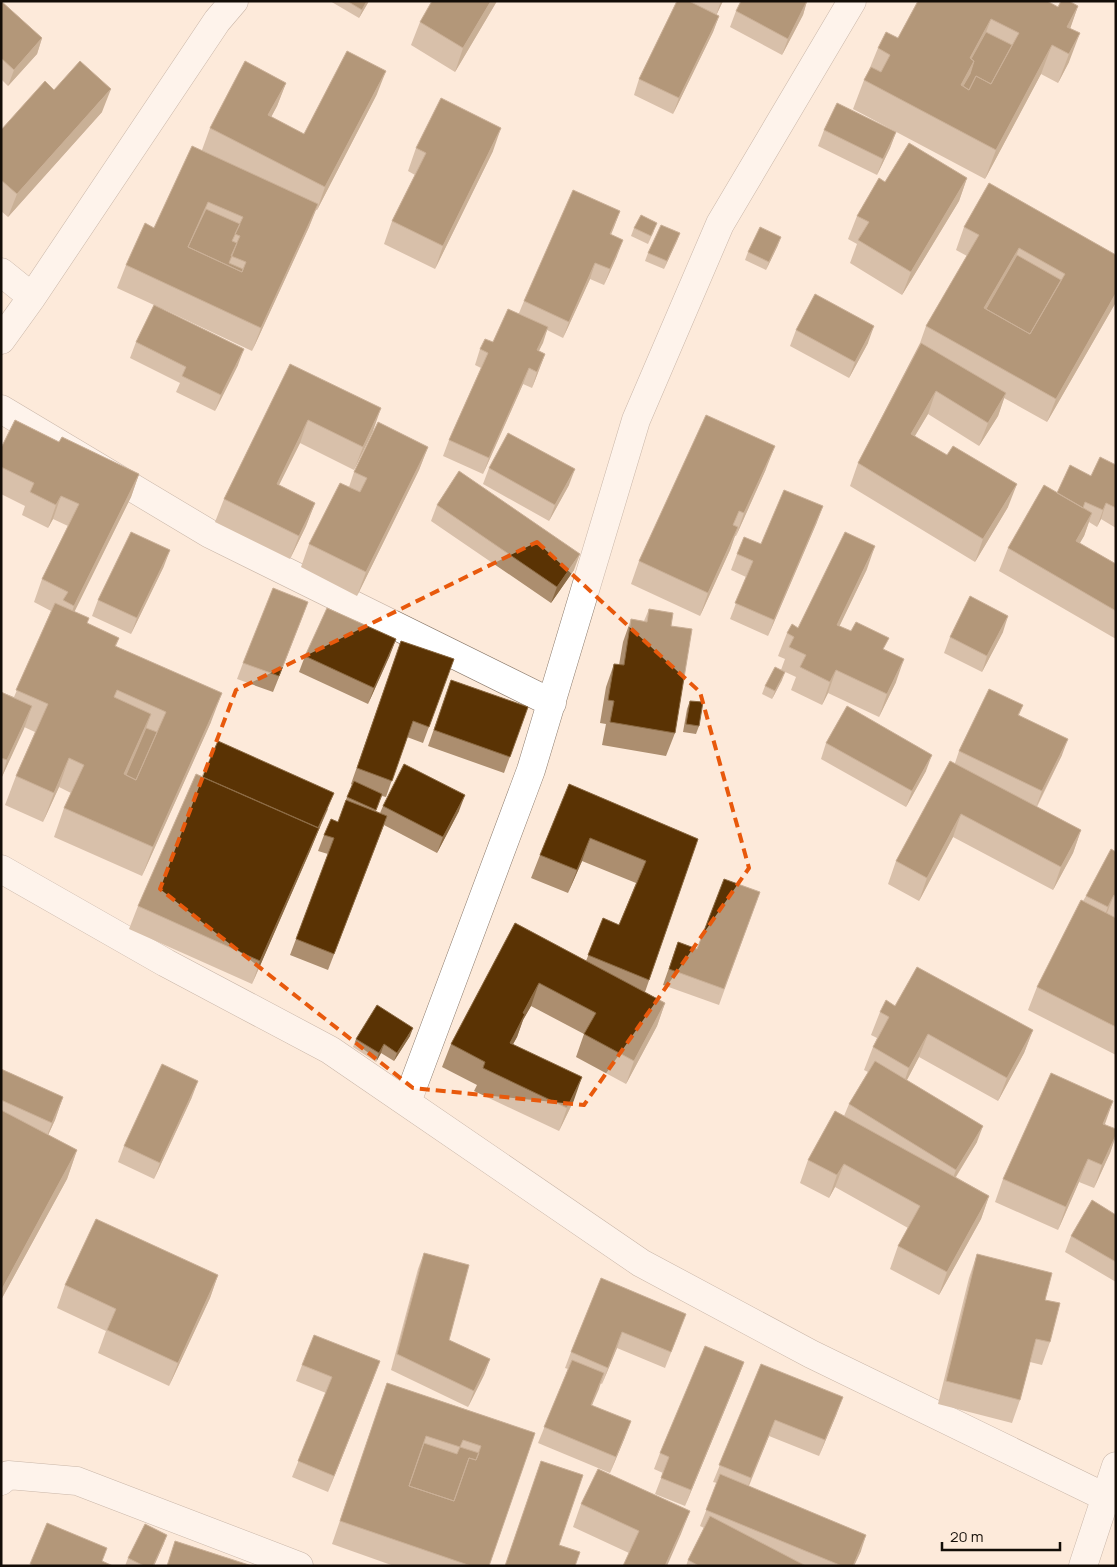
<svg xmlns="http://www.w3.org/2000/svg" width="1117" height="1567" font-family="Manrope,sans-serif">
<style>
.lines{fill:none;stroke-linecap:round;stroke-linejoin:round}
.minor-casing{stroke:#8b7a6b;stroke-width:29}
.minor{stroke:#fff;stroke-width:28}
.wall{fill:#ac8e6f}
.shaded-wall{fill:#8b6a44}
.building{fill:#5a3304;stroke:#8b6a44;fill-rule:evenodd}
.marked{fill:none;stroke:#e8590c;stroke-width:4;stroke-dasharray:10 6;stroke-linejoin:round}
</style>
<rect width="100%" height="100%" fill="#fdeada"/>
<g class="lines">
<defs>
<path id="minor" d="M1 272 32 297
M1 340 32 297 217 21 234 1
M1 409 210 534 552 703
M1 869 166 963 330 1050 641 1263 811 1354 1105 1497
M407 1102 531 770 636 420 720 224 852 1
M1 1481 8 1475 77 1481 299 1566
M1083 1566 1116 1466"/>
</defs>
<!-- minor casing -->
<use href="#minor" class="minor-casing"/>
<!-- minor -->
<use href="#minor" class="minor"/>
</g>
<!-- wall -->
<path class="wall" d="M1 1 42 38 37 54 8 86 1 79Z
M330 1H369L359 18Z
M497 1 455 72 411 45 420 22Z
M677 1H723L716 15 719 16 713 32 673 114 634 95 639 79Z
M807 1 803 15 782 55 730 27 736 11Z
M918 1 1058 7 1078 6 1070 28 1069 62 1058 83 1041 74 985 179 853 109 864 80 869 70 878 48 898 38Z
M286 83 277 106 271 117 304 134 377 94 317 210H316L309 227 252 351 163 309 238 365 215 411 176 392 180 383 130 358 136 342 154 305 117 288 126 265 154 228 202 150 210 128Z
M54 90 102 112 8 217 1 211V130Z
M824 130 896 132 890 148 877 175 818 146Z
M416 148 493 151 435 269 384 244 392 221 415 175 408 171Z
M967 178 959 201 902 295 850 263 857 244 848 239 857 216 885 182Z
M620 211 611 235 617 256 604 285 590 279 563 338 547 330 539 351 545 354 539 370 532 388 523 384 483 474 443 456 449 440 481 368 475 365 480 349 493 342 519 313 524 301Z
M964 227 1116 255V302L1047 422 1004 398 998 416 979 446 928 414 915 436 1008 507 975 562 850 486 858 463 920 343 926 326 967 256 956 250Z
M634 228 654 231 648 244 631 236Z
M680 233 664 269 645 261 648 253Z
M778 245 766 270 745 260 748 252Z
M796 330 868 343 849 378 790 346Z
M290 364 373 431 354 470 300 443 279 485 315 503 306 526 290 559 215 522 224 499Z
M59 442 139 474 131 497 74 611 87 623 119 638 116 646 211 722 142 876 54 837 64 808 71 793 59 787 43 822 5 805 16 776 35 732 24 727 1 779V692L14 697 51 611 34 602 42 579 68 526 53 519 48 528 22 515 25 506 1 494V448Z
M428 447 419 470 357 596 301 567 309 544 349 487 354 472Z
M1116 465V528L1101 519 1097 527 1089 522 1084 536 1079 543 1116 564V639L999 571 1008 548 1057 493 1091 476Z
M489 468 569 485 549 521 483 484Z
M766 469 736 536H735L730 550 700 616 631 584 639 561Z
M437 505 574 570 551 603 431 521Z
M817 522 768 636 730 619 746 577 731 570 737 554Z
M164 566 131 634 92 616 98 600Z
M867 569 839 626 884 650 896 682 879 717 828 693 822 705 791 690 796 677 781 670 785 659 778 656 787 633 798 628Z
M308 602 273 692 237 679 243 663Z
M649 609 671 626 675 733 666 756 602 745 606 724 600 723 606 687 614 664 619 665 623 642 631 619 644 621Z
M1003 632 982 672 944 653 950 637Z
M401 641 454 659 423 743 407 737 386 797 382 796 376 811 380 813 383 806 459 811 437 853 384 825 328 970 290 955 328 854 318 851 324 835 338 822 347 797 352 785 351 784Z
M390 655 368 704 299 672 305 656Z
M451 680 528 707 504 773 428 746Z
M782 680 772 699 762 694 765 686Z
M690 701 699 726 696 734 683 732 687 709Z
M1023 705 1019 715 1062 755 1037 807 1081 830 1073 853 1053 890 953 837 919 901 888 884 896 861 955 763 959 751Z
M826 743 926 771 906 807 821 759Z
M202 777 328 809 317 834 310 851 252 984 129 929 138 906Z
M569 784 698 839 645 992 665 1003 657 1026 626 1084 576 1057 584 1034 531 1006 523 1020 517 1037 513 1044 574 1100 559 1131 474 1091 477 1085 442 1067 451 1044 515 923 586 961 603 918 619 925 636 883 582 861 568 893 531 878 540 855Z
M1116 852V1055L1028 1010 1037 987 1083 901 1086 896Z
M760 892 719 1005 663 985 678 942 697 949Z
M895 1006 1033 1030 1024 1053 998 1101 919 1057 907 1080 977 1142 956 1177 989 1196 981 1219 939 1295 890 1269 898 1246 908 1228 835 1187 829 1198 800 1183 808 1160 844 1116 849 1104 868 1072 864 1070 873 1047 877 1038 871 1035 880 1012Z
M410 1036 394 1061 381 1053 376 1062 353 1047 356 1039Z
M1 1069 63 1097 55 1120 48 1135 77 1150 67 1179 1 1300Z
M192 1097 154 1179 118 1162 124 1146Z
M1105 1124 1116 1135V1136L1110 1153 1094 1188 1079 1182 1058 1230 995 1202 1003 1179Z
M1116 1215V1282L1065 1252 1071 1236Z
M424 1253 449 1340 490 1359 484 1375 468 1407 391 1370 418 1269Z
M977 1254 1045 1300 1050 1342 1042 1365 1030 1362 1020 1400 1012 1423 938 1404 969 1278Z
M218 1275 210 1298 169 1386 98 1353 106 1331 57 1308 65 1285Z
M601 1278 680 1330 665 1368 617 1348 602 1384 600 1383 592 1405 625 1437 610 1473 538 1443 568 1369 565 1368 571 1352Z
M744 1362 738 1378 685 1506 655 1494 663 1473 654 1469 660 1453Z
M761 1364 837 1413 819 1456 769 1436 749 1486 861 1551 854 1566H686L688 1560 704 1528 700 1526 717 1483 713 1482Z
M302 1365 374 1377 328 1492 292 1477 326 1393 296 1381Z
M387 1383 535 1433 489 1566H394L332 1544Z
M541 1461 559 1545 575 1566H505Z
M581 1504 681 1534 629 1553 573 1527Z
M164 1543 154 1566H125L128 1558Z"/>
<!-- shaded-wall -->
<path class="shaded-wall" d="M367 1H369L359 18 362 10Z
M491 1H497L455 72 463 48Z
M721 1H723L715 18Z
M807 1 803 15 782 55 788 39Z
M1078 6 1068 35 1067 27Z
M719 16 713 32 673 114 679 98Z
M991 19 980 48 967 72 970 58Z
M1080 33 1069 62 1058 83 1069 54Z
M42 38 37 54 8 86 14 70Z
M1052 45 1041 74 985 179 996 150Z
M974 61 964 90 961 85Z
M386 71 377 94 317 210 325 187Z
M286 83 277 106 260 138 268 115Z
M111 89 102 112 8 217 17 194Z
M501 128 493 151 435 269 443 246Z
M896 132 890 148 877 175 883 159Z
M967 178 959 201 902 295 911 272Z
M318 204 309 227 252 351 261 328Z
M620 211 614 227 604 250 610 234Z
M680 233 677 241 664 269 667 261Z
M781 237 778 245 766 270 769 262Z
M623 240 617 256 604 285 610 269Z
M1019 248 1011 271 984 316V308Z
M595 263 590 279 563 338 569 322Z
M1116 293V302L1047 422 1056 399Z
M874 326 868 343 849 378 855 362Z
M548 327 543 343 531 366 537 350Z
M244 349 238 365 215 411 221 395Z
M545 354 539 370 532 388 537 372Z
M529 368 523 384 483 474 489 458Z
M936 391 928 414 902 457 911 434Z
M1006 393 998 416 979 446 988 423Z
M381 408 373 431 354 470 363 447Z
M308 420 300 443 268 507 277 484Z
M775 446 766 469 736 536 744 513Z
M428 447 419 470 357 596 366 572Z
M575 469 569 485 549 521 555 505Z
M139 474 131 497 66 629 74 606Z
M1017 484 1008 507 975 562 983 539Z
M61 496 53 519 48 528 56 505Z
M315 503 306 526 290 559 299 536Z
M1106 503 1101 519 1097 527 1103 510Z
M823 506 817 522 768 636 774 620Z
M1092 513 1084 536 1068 564 1076 541Z
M738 527 730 550 700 616 708 593Z
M875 546 867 569 829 648 837 625Z
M170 550 164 566 131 634 137 618Z
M580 554 574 570 551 603 557 587Z
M308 602 302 618 273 692 279 676Z
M1008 616 1003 632 982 672 987 656Z
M396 639 390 655 368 704 374 688Z
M904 659 896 682 879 717 887 694Z
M836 670 828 693 822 705 830 682Z
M785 672 782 680 772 699 775 691Z
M222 693 211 722 142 876 153 847Z
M32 706 24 729 1 779 7 760Z
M151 714 141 743 117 795 124 774Z
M1068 739 1062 755 1036 807 1042 791Z
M932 755 926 771 906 807 912 791Z
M69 758 59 787 43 822 54 793Z
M334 793 310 851 252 984 260 961Z
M465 795 459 811 437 853 443 837Z
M961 814 953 837 919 901 927 878Z
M1081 830 1073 853 1053 890 1061 867Z
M590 838 582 861 568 893 577 870Z
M1114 895 1105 918 1099 930 1108 907Z
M539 983 531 1006 523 1020 517 1037 501 1066 510 1043 523 1013Z
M665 1003 657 1026 626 1084 634 1061Z
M413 1028 410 1036 394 1061 397 1053Z
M1033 1030 1024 1053 998 1101 1007 1078Z
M928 1034 919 1057 901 1091 909 1068Z
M384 1044 381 1053 376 1062 379 1053Z
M582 1077 574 1100 559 1131 567 1108Z
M198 1081 192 1097 154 1179 160 1163Z
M63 1097 55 1120 43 1146 52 1123Z
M1113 1101 1105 1124H1103Z
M983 1126 977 1142 950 1186 956 1170Z
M1116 1135 1110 1153 1094 1188 1102 1165Z
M77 1150 67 1179 1 1300V1291Z
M1088 1159 1079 1182 1058 1230 1066 1207Z
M844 1164 835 1187 829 1198 837 1175Z
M989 1196 981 1219 939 1295 947 1272Z
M218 1275 210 1298 169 1386 178 1363Z
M622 1332 617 1348 602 1384 608 1368Z
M490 1359 484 1375 468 1407 474 1391Z
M380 1361 374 1377 328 1492 334 1476Z
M744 1362 738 1378 685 1506 691 1490Z
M604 1373 599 1389 585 1421 591 1405Z
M843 1397 837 1413 819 1456 825 1440Z
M775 1420 769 1436 745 1494 751 1478Z
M631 1421 625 1437 610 1473 616 1457Z
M690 1511 681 1534 667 1566H665Z
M167 1535 164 1543 154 1566H153Z
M866 1535 861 1551 854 1566H853Z"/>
<!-- building -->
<path class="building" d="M1 1 42 38 14 70 1 58Z
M347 1H367L362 10Z
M432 1H491L463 48 420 22Z
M677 1H689L719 16 679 98 639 79Z
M741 1H807L788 39 736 11Z
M918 1H1047L1058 7 1061 1H1069L1078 6 1067 27 1080 33 1069 54 1052 45 996 150 864 80 871 67 881 72 890 55 878 48 886 32 898 38ZM991 19 1019 33 991 84 976 76 969 90 961 85 974 61 970 58Z
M986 32 1012 45 991 84 976 76 969 90 963 86 970 74 974 61 971 59Z
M347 51 386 71 325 187 210 128 245 61 286 83 268 115 304 134Z
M80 61 111 89 17 194 1 180V130L45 81 54 90Z
M441 98 501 128 443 246 392 221 426 153 416 148Z
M837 103 896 132 883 159 824 130Z
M909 143 967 178 911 272 858 240 869 222 857 216 879 178 885 182Z
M192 146 318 204 261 328 126 265 145 223 154 228ZM208 202 243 217 235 234 240 236 231 256 246 262 242 272 188 247Z
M989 183 1116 255V293L1056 399 926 326 979 235 964 227ZM1019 248 1065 274 1030 334 984 308Z
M573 190 620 211 610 234 623 240 610 269 595 263 569 322 524 301Z
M206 209 240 224 232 241 237 243 229 263 243 269 242 272 188 247Z
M641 215 657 223 651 236 634 228Z
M661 225 680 233 667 261 648 253Z
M760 227 781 237 769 262 748 252Z
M1017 255 1061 280 1030 334 986 309Z
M815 294 874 326 855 362 796 330Z
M154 305 244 349 221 395 182 376 186 367 136 342Z
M508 309 548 327 537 350 545 354 537 372 529 368 489 458 449 440 488 353 480 349 485 339 493 342Z
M921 343 1006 393 988 423 936 391 911 434 947 455 953 446 1017 484 983 539 858 463Z
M290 364 381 408 363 447 308 420 277 484 315 503 299 536 224 499Z
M706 415 775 446 744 513 739 511 733 525 738 527 708 593 639 561Z
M15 420 59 442 62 437 139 474 74 606 63 600 68 592 42 579 79 504 61 496 56 505 30 492 34 483 1 467V448Z
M378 422 428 447 366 572 309 544 340 483 360 492 367 478 354 472Z
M508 433 575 469 555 505 489 468Z
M1100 457 1116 465V508L1106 503 1103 510 1085 502 1083 508 1057 493 1070 465 1091 476Z
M459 471 580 554 557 587 437 505Z
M1044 485 1092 513 1076 541 1116 564V611L1008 548Z
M784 490 823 506 774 620 735 603 753 561 737 554 744 537 761 544Z
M131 532 170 550 137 618 98 600Z
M845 532 875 546 837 625 851 631 856 622 889 638 883 649 904 659 887 694 836 670 830 682 800 667 806 655 789 647 794 637 787 633 792 624 798 628Z
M273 588 308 602 279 676 243 663Z
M970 596 1008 616 987 656 950 637Z
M55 603 89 618 87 623 119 638 115 646 222 693 153 847 64 808 84 765 69 758 54 793 16 776 48 704 16 690ZM117 690 166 712 136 780 124 774 151 714 114 697Z
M327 608 396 639 374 688 305 656Z
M649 609 673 613 671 626 692 629 675 733 610 722 614 701 608 700 614 664 624 665 631 619 647 622Z
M401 641 454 659 429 727 413 721 392 781 357 768Z
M775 667 785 672 775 691 765 686Z
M451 680 528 707 510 757 434 730Z
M989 689 1023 705 1018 715 1068 739 1042 791 959 751Z
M1 692 32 706 7 760 1 758Z
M690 701 703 702 699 726 686 724Z
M847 706 932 755 912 791 826 743Z
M146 728 157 732 136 780 126 775Z
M218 741 334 793 318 828 202 777Z
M950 761 1081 830 1061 867 961 814 927 878 896 861Z
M404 764 465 795 443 837 383 806Z
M196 774 319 828 260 961 138 906Z
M354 781 382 794 376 810 347 797Z
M569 784 698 839 649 980 588 955 603 918 619 925 646 861 590 838 577 870 540 855Z
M346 800 387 816 334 954 296 939 334 838 324 835 331 819 338 822Z
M1111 849 1116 852V896L1114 895 1108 907 1086 896Z
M724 879 760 892 724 989 669 969 678 942 697 949Z
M1081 900 1116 918V1027L1037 987Z
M515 923 665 1003 634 1061 584 1034 596 1013 539 983 523 1013 525 1014 510 1043 582 1077 567 1108 483 1068 485 1062 451 1044Z
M917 967 1033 1030 1007 1078 928 1034 909 1068 873 1047 889 1017 880 1012 886 1000 895 1006Z
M377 1005 413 1028 397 1053 384 1044 379 1053 356 1039Z
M875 1061 983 1126 956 1170 849 1104Z
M162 1064 198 1081 160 1163 124 1146Z
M1 1069 63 1097 52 1123 1 1100Z
M1051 1073 1113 1101 1103 1124 1116 1129V1135L1102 1165 1088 1159 1066 1207 1003 1179Z
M1 1110 77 1150 1 1291Z
M835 1111 989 1196 947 1272 898 1246 920 1206 844 1164 837 1175 808 1160Z
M1092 1200 1116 1215V1262L1071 1236Z
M96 1219 218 1275 178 1363 107 1330 116 1309 65 1285Z
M424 1253 469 1265 449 1340 490 1359 474 1391 397 1354Z
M977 1254 1052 1273 1045 1300 1060 1303 1050 1342 1036 1339 1020 1400 946 1381Z
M601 1278 686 1314 671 1352 622 1332 608 1368 571 1352Z
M314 1335 380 1361 334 1476 298 1461 332 1377 302 1365Z
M705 1346 744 1362 691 1490 661 1478 669 1457 660 1453Z
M572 1360 604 1373 591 1405 631 1421 616 1457 544 1427Z
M761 1364 843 1397 825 1440 775 1420 751 1478 719 1465Z
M387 1383 535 1433 489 1566H471L340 1521ZM426 1436 460 1447 463 1440 481 1446 476 1460 469 1458 454 1501 409 1486Z
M424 1443 457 1454 460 1447 479 1453 476 1460 469 1458 454 1501 409 1486Z
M541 1461 583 1475 559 1545 580 1552 575 1566H505Z
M598 1469 690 1511 665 1566H623L639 1531 581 1504Z
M720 1474 866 1535 853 1566H842L706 1510Z
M710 1516 806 1566H699L688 1560Z
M47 1523 107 1548 102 1561 113 1566H34L30 1564Z
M145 1524 167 1535 153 1566H144L128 1558Z
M175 1541 252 1566H167Z"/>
<!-- marked area -->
<path d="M0 0H1117V1567H0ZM537 542 700 692 749 868 584 1105 413 1088 160 889 236 690Z" fill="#fdeada" fill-opacity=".55" fill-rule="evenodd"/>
<path class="marked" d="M537 542 700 692 749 868 584 1105 413 1088 160 889 236 690Z"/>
<!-- border -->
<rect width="1117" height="1567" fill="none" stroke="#130d07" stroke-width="5"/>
<!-- scale -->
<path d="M942 1542v8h118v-8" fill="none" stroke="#130d07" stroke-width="2.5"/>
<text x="950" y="1542" font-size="15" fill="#130d07" stroke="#fdeada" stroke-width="4" paint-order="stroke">20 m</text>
</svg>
